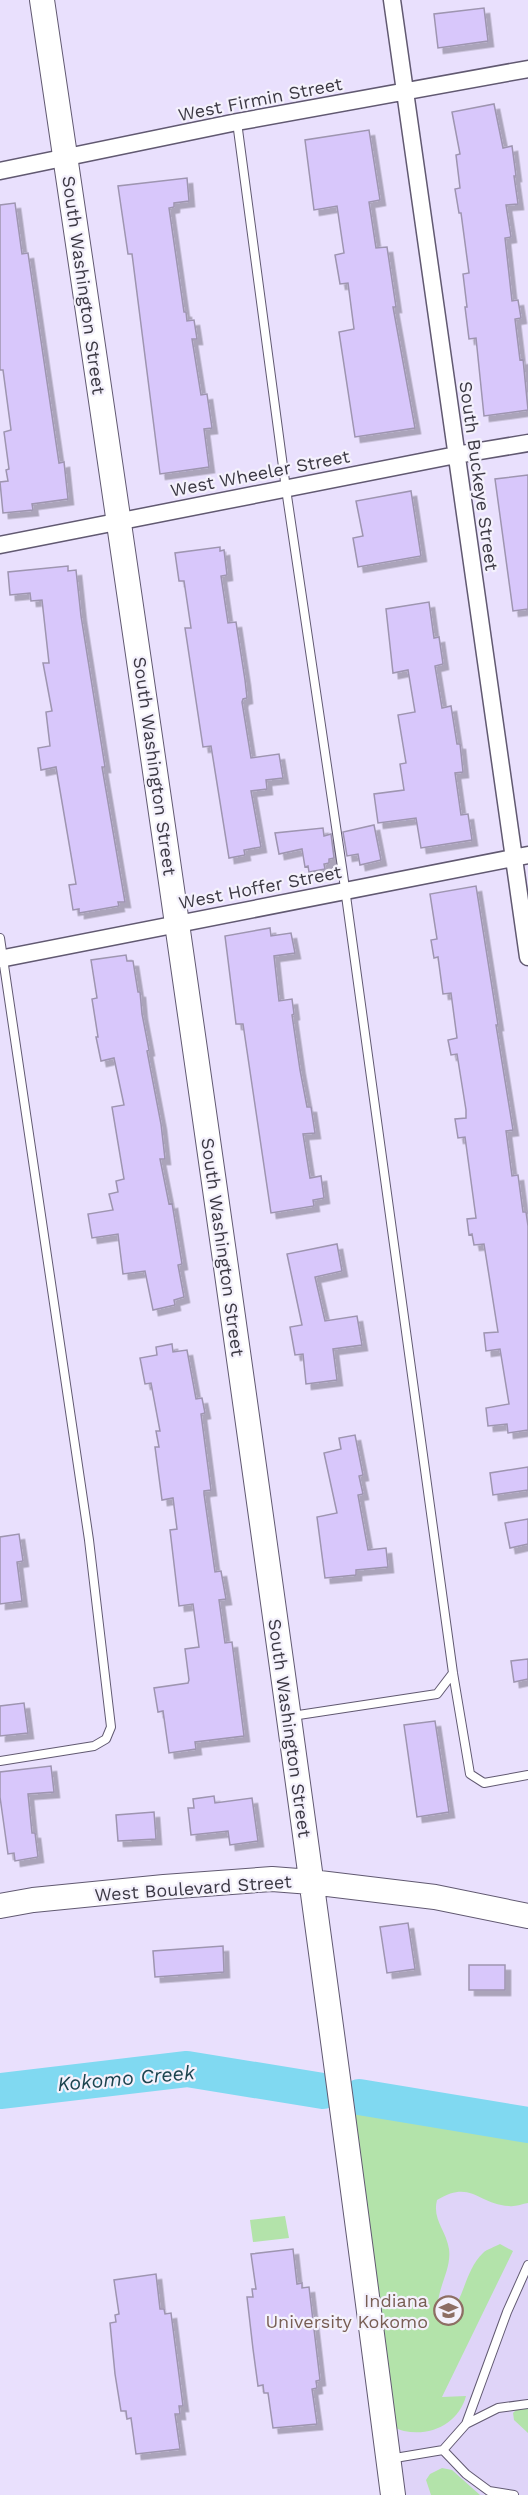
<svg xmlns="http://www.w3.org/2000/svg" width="528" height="2495" font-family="'Work Sans',sans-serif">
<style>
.built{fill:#dfd4f8}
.green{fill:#b3e3aa}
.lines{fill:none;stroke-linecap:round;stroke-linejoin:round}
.river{stroke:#80d9f1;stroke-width:36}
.building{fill:#d8c7fb;stroke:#9e95b0;stroke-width:1.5;filter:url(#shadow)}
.lane-casing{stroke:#615971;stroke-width:10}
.street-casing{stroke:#615971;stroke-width:19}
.secondary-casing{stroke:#615971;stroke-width:26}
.lane{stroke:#fff;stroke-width:8}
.street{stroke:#fff;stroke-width:16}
.secondary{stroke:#fff;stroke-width:24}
.labels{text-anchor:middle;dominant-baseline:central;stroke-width:4.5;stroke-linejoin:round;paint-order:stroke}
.street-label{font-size:18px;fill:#3c3944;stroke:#f4f1fc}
.education-label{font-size:18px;fill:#785e54;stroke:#f4f1fc;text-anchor:end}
.water-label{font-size:20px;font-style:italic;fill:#1c444f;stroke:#f4f1fc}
</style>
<defs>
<filter id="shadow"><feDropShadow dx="5.5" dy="5.5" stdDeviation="0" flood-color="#0004"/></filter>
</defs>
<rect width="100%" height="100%" fill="#e9e0fd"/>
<!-- built -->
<path class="built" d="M341 2094 528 2125V2495H393Z"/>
<!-- green -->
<path class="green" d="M341 2094 528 2125V2203C522 2204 515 2207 509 2206 478 2204 471 2179 437 2200 432 2220 446 2230 449 2249 452 2271 435 2290 438 2313L446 2317C465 2301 464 2271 483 2253 487 2249 495 2247 500 2244L513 2251 442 2397 466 2396C459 2423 431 2437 404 2431 397 2430 389 2423 383 2420Z
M285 2216 289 2238 253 2242 250 2220Z
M528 2407V2433L514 2420 513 2413 517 2409Z
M442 2468 452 2470 480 2495H431L426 2480 430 2474Z"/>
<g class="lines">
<!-- river -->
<path class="river" d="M0 2091 187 2069 323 2091
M359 2097 528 2125"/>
</g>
<!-- building -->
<path class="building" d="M484 8 488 41 438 48 434 14Z
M494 104 503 148 512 146 516 176H514L518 204 506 205 511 237 505 238 512 301 518 300 521 318 515 319 520 360 523 359 528 410 484 416 476 338 469 339 465 307H467L463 274 469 273 461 213H459L455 189 460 188 456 155 460 154 452 112Z
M369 130 380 200 369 202 376 248 387 247 396 307H393L415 428 355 437 339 332 354 329 348 283 340 284 335 255 344 253 337 206 314 210 305 140Z
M187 178 189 201 174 203V207L169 208 184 312H186L187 321 194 320 197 339H192L201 395 207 394 212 428 204 429 209 467 160 474 132 254H128L118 186Z
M15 203 22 254 28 253 59 463 64 462 68 499 32 504 33 510 3 513 0 482 8 481 6 470 9 469 4 432 11 430 3 370H0V205Z
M528 475V609L513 611 495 479Z
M411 491 421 556 358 567 353 538 363 536 356 501Z
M220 547V551L224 550 227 575 221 576 228 623 236 622 245 680 247 698 243 699 242 702 251 758 279 754 283 778 266 780 267 789 251 791 261 847 244 850 245 855 229 858 211 746 203 747 185 628H191L184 581H179L175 553Z
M68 566V571L76 570 81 616 105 767H102L125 902H118L119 906 79 913V909L73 910 69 885 76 884 56 767 41 770 38 748 50 746 46 712 52 711 43 663H49L42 600 31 601 30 593 10 595 8 572Z
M429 602 434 638 439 637 443 664 435 666 442 708 451 706 457 744H460L463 772 455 773 461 815 468 814 472 840 421 848 416 818 378 823 374 794 404 790 400 764 406 763 398 715 415 712 408 670 393 673 386 609Z
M374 825 381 860 360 865 358 854 347 856 343 832Z
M323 828 324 836 331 834 334 858 329 859V863L324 864 325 869 309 872 308 866 305 867 302 849 279 854 275 833Z
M476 886 498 1025H496L513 1130 506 1131 512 1176 518 1175 523 1212H526L528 1226V1430L508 1433 507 1424 488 1426 486 1408 509 1404 500 1349 486 1351 484 1333 498 1332 484 1244 474 1245 472 1234 469 1235 467 1219 476 1218 465 1137 458 1138 455 1119 466 1118V1110L457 1054 451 1055 448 1040 457 1038 451 993 443 994 438 957 434 958 431 940 437 939 430 894Z
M270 928 271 936 291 933 295 953 274 956 279 1001 292 999 294 1014 292 1015 300 1070 307 1107H311L315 1133 303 1134 310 1178 321 1176 324 1198 313 1200 314 1206 271 1213 243 1024H236L225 936Z
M126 955 127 961H133L138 992H140L142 1014 149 1050 147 1051 161 1124 165 1159H160L169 1204 172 1203 182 1264 178 1265 184 1297 174 1300 175 1305 153 1310 145 1271 123 1274 118 1234 92 1238 88 1214 113 1210 109 1194 118 1192 116 1181 124 1179 112 1107 124 1105 114 1058 101 1061 96 1037H98L92 999 97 998 91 960Z
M337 1244 342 1271 315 1277 325 1321 357 1316 362 1345 333 1349 337 1380 306 1384 303 1354 295 1355 290 1327 302 1325 287 1254Z
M172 1344 173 1352 187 1350 196 1399 202 1398 205 1413 201 1414 211 1490 204 1491V1494L215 1572 221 1571 226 1599 219 1600 225 1643 232 1642 244 1736 195 1742 196 1749 169 1753 163 1711 158 1712 154 1688 188 1683 189 1680 185 1649 199 1647 193 1604 179 1606 170 1530 177 1529 173 1498 162 1500 155 1447H159L156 1431H160L151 1383 145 1384 140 1358 157 1355 156 1347Z
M355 1435 363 1475 359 1476 363 1494 358 1495 368 1550 386 1548 388 1567 356 1570V1575L325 1578 317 1517 337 1513 324 1453 341 1449 339 1438Z
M528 1467V1490L493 1495 490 1473Z
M528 1519V1544L510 1548 505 1523Z
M19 1534 23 1561 17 1562 22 1601 0 1604V1537Z
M528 1659V1679L514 1682 511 1661Z
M24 1703 28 1733 0 1736V1706Z
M435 1721 449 1812 417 1817 404 1725Z
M51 1766 54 1792 28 1794 32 1833H35L38 1857 15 1861 14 1853 8 1854 0 1797V1772Z
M214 1796 215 1803 252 1798 258 1841 230 1845 228 1831 191 1835 188 1808H194L193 1799Z
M154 1812 156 1839 118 1841 116 1815Z
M408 1923 415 1969 387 1973 380 1927Z
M223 1946 224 1972 155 1977 153 1951Z
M469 1965H505V1990H469Z
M293 2249 297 2284 302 2283V2288L309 2287 320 2380 316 2381 317 2388 312 2389 317 2424 273 2428 268 2393H264L263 2385 258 2386 253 2349 247 2297H253L252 2289H256L251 2254Z
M156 2274 160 2309H164L165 2314 171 2313 183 2406H179L180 2414H175L180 2449 136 2454 131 2418 127 2419 126 2411H121L115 2374 110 2323 116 2322 115 2315 119 2314 114 2280Z"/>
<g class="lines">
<defs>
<path id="lane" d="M237 122 286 489 343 874 453 1673 470 1774 484 1783 528 1775
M0 938 89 1540 111 1727 106 1739 94 1746 0 1761
M292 1716 437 1694 453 1673
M466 2424 507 2312 528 2265
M443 2450 466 2474 489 2491 514 2495
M389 2459 443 2450 466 2424 498 2408 528 2404"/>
<path id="street" d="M392 0 528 957
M0 171 237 122 528 69
M0 545 456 455 528 443
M0 959 528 855"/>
<path id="secondary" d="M42 0C165 831 285 1662 393 2495
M0 1906 33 1900 164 1887 272 1879 311 1882 435 1897 528 1916"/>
</defs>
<!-- lane casing -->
<use href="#lane" class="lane-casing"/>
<!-- street casing -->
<use href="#street" class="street-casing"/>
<!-- secondary casing -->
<use href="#secondary" class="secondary-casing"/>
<!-- lane -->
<use href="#lane" class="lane"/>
<!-- street -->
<use href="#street" class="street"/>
<!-- secondary -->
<use href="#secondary" class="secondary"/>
</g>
<!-- icons -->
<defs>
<symbol id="university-ring" viewBox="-11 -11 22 22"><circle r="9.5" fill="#f4f1fc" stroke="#8d6e63" stroke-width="1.5"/><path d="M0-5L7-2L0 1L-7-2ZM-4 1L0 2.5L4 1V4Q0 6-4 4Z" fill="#8d6e63"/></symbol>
</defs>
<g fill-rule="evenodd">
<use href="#university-ring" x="432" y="2294" width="33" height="33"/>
</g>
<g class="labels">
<!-- street labels -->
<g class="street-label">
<text transform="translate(260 99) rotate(-11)">West Firmin Street</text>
<text transform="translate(84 285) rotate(82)">South Washington Street</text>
<text transform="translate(260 473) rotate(-11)">West Wheeler Street</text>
<text transform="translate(479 476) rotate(82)">South Buckeye Street</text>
<text transform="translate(155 766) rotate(82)">South Washington Street</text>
<text transform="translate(260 887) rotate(-11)">West Hoffer Street</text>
<text transform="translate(223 1247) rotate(82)">South Washington Street</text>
<text transform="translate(290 1728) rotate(82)">South Washington Street</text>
<text transform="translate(193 1888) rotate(-4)">West Boulevard Street</text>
</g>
<!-- education labels -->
<g class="education-label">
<text x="428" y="2300">Indiana<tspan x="428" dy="21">University Kokomo</tspan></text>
</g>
<!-- water labels -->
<g class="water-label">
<text transform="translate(126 2078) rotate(-5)">Kokomo Creek</text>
</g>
</g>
</svg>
